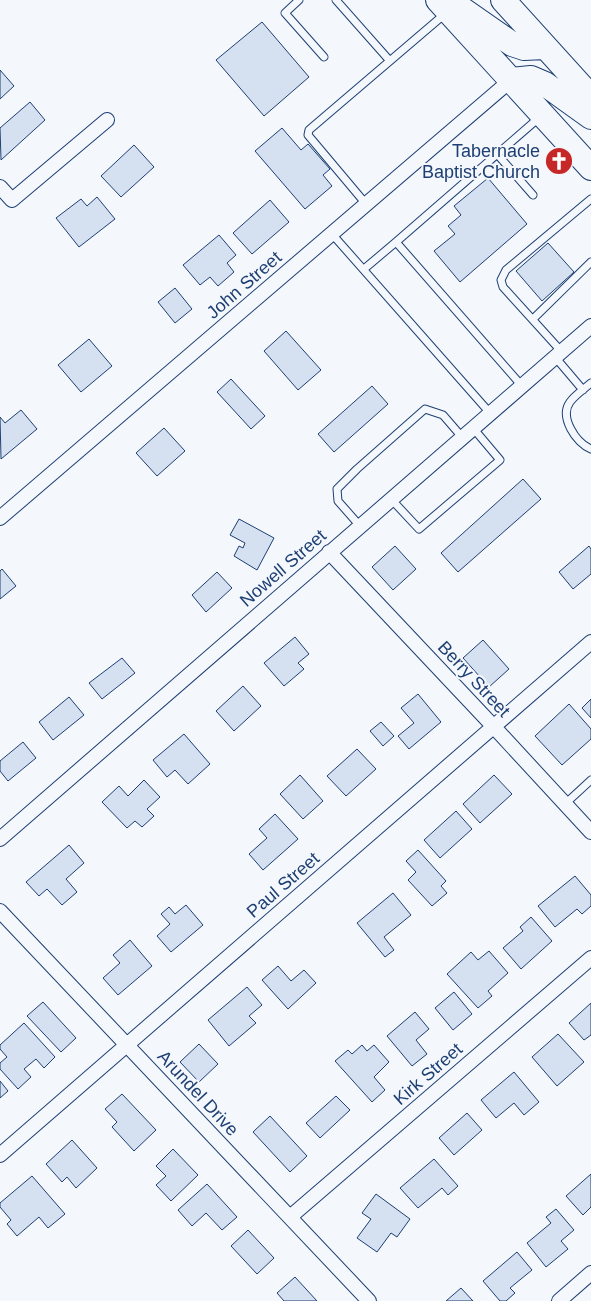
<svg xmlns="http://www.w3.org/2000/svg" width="591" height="1301" font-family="Helvetica,sans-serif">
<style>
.building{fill:#d5e0f0;stroke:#1d3f73}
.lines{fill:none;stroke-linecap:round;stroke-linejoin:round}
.service-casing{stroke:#1d3f73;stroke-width:9}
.minor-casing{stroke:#1d3f73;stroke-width:16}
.trunk-casing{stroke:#1d3f73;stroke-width:26}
.service{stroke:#f4f7fb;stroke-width:7}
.minor{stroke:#f4f7fb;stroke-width:14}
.trunk{stroke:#f4f7fb;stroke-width:24}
.labels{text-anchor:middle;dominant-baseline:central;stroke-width:4;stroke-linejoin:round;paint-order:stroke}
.poi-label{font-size:18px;fill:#1d3f73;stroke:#f4f7fb;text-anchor:end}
.street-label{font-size:18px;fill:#1d3f73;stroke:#f4f7fb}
</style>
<rect width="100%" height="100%" fill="#f4f7fb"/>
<!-- building -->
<path class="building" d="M262 22 309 77 264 116 216 60Z
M0 70 14 86 0 99Z
M30 102 45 120 1 160 0 128Z
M282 128 301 150 308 144 330 169 323 175 332 186 305 209 255 151Z
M134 145 154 167 121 197 101 176Z
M488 178 527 224 460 282 434 251 455 234 448 226 461 215 454 206Z
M97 197 115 219 79 247 56 218 81 199 87 206Z
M270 200 289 222 252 254 233 233Z
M219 235 236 255 227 263 234 272 218 286 210 277 200 285 183 265Z
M548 243 574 272 542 301 516 271Z
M175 288 192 309 175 323 158 302Z
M286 331 321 370 298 390 264 351Z
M89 339 112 366 81 392 58 365Z
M231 379 265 416 251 429 217 392Z
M372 386 388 404 334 452 318 434Z
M21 410 37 429 1 459 0 417 5 423Z
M164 428 185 451 157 476 136 453Z
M523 479 541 499 458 572 441 553Z
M239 519 274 538 257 570 234 556 239 546 243 548 245 543 230 535Z
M395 546 416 569 393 590 372 567Z
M589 546 591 549V574L573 589 559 572Z
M2 569 16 586 0 599V571Z
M217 572 232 588 206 612 192 595Z
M295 637 309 654 298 663 304 669 284 686 264 663Z
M483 640 509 669 489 687 463 658Z
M122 658 135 673 102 699 89 683Z
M243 686 261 706 234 731 216 711Z
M418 694 441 722 409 749 398 736 414 723 401 708Z
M69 697 84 715 53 740 39 722Z
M591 699V718L582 708Z
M569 704 591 729V739L562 765 535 736Z
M381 722 394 736 383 746 370 731Z
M184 734 210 764 188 784 175 770 167 777 153 760Z
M23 742 36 758 8 781 0 771V761Z
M357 749 376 769 346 796 327 776Z
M300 775 323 801 303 819 280 794Z
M494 775 512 794 480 823 463 804Z
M144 780 160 797 147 809 154 816 142 827 135 821 127 828 102 802 119 786 128 796Z
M456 811 472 829 440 858 424 840Z
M275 814 298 839 263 870 249 854 267 838 259 829Z
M69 845 84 863 66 879 77 892 62 905 47 889 39 896 26 882Z
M418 850 446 881 441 886 447 893 432 906 408 880 416 872 406 861Z
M575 876 591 895V906L582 914 577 909 555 927 538 906Z
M393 893 411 915 384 937 394 950 385 957 357 923Z
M186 905 203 925 171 952 157 936 170 924 161 914 169 907 175 914Z
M531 917 552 941 521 969 503 948 523 931 520 927Z
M130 940 152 966 118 995 103 978 120 963 113 955Z
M489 951 508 973 488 991 492 996 478 1008 447 974 471 952 478 960Z
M278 966 291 981 304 970 316 983 288 1009 262 980Z
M247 987 262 1005 249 1016 256 1023 229 1046 208 1020Z
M454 992 472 1014 453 1030 435 1008Z
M43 1002 76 1038 61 1052 27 1016Z
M591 1003V1035L584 1040 569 1023Z
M415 1012 429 1029 416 1040 427 1054 412 1066 387 1036Z
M24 1023 55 1057 44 1068 36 1059 24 1069 31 1077 18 1089 0 1069V1063L7 1057 0 1049V1045Z
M558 1034 584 1062 557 1086 532 1057Z
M199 1044 218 1064 199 1082 180 1062Z
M362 1045 367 1051 374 1045 389 1062 374 1077 385 1090 372 1102 335 1061 348 1050 352 1054Z
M514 1072 539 1102 524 1115 514 1103 496 1118 481 1100Z
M0 1081 8 1091 0 1098Z
M122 1094 156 1130 134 1151 112 1127 117 1122 105 1109Z
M336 1096 350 1110 320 1138 306 1123Z
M467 1113 482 1130 454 1155 439 1138Z
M270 1116 307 1156 290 1172 253 1132Z
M72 1140 97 1168 76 1188 67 1177 62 1182 46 1164Z
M173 1149 198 1175 171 1201 156 1185 166 1176 156 1166Z
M434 1159 458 1186 448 1195 442 1188 418 1208 400 1188Z
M591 1174V1207L583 1215 566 1196Z
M32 1176 65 1214 48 1228 39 1217 17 1236 7 1224 11 1220 0 1207V1203Z
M207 1184 237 1217 222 1230 206 1213 192 1226 178 1210Z
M376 1194 410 1219 397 1237 391 1233 377 1252 357 1238 371 1219 362 1213Z
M556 1209 574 1230 561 1241 568 1249 546 1267 527 1243 551 1223 546 1217Z
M248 1230 274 1258 257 1274 231 1246Z
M517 1252 532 1270 510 1288 515 1293 506 1301H500L483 1281Z
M295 1277 317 1301H284L277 1293Z
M461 1288 473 1301H446Z"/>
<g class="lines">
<defs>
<path id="service" d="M299 0 285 13 324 57
M336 0 390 61
M497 154 533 195
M366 204 308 135 309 130 446 13
M332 234 490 413
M396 242 541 116
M364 269 396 242 522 386
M533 319 591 262
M561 351 503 287 501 280 506 270 591 199
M555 357 583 390
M591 383C584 389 575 395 570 402 559 417 576 443 591 449
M391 499 419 529 500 460 473 428
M360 526 338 501 337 489 357 469 425 409 443 415 462 437
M565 804 591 780"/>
<path id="minor" d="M0 187 12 200 107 120
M0 518 511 80
M329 552 494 727 591 832
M0 839 591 326
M0 911 369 1301
M0 1155 591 642
M290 1217 591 958
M559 1301 591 1273"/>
<path id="trunk" d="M438 0 591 168
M503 0 591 97
M456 5 512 44 524 48 545 47
M511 80 531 78 545 84 591 117"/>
</defs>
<!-- service casing -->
<use href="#service" class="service-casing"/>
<!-- minor casing -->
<use href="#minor" class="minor-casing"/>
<!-- trunk casing -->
<use href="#trunk" class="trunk-casing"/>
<!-- service -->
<use href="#service" class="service"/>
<!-- minor -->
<use href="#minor" class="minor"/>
<!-- trunk -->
<use href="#trunk" class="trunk"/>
</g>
<!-- icons -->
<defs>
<symbol id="church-disc" viewBox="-11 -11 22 22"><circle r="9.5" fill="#c62828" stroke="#f4f7fb"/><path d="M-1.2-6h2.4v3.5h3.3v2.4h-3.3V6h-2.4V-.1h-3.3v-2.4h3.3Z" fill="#fff"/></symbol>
</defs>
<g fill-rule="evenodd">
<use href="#church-disc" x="543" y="145" width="32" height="32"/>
</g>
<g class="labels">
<!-- poi labels -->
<g class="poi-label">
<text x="540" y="151">Tabernacle<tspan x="540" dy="21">Baptist Church</tspan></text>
</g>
<!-- street labels -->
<g class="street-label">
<text transform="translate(244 285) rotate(-41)">John Street</text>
<text transform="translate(283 568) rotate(-41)">Nowell Street</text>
<text transform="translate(474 679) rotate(47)">Berry Street</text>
<text transform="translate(283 885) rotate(-41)">Paul Street</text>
<text transform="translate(428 1074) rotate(-41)">Kirk Street</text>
<text transform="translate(198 1093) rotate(47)">Arundel Drive</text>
</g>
</g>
</svg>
